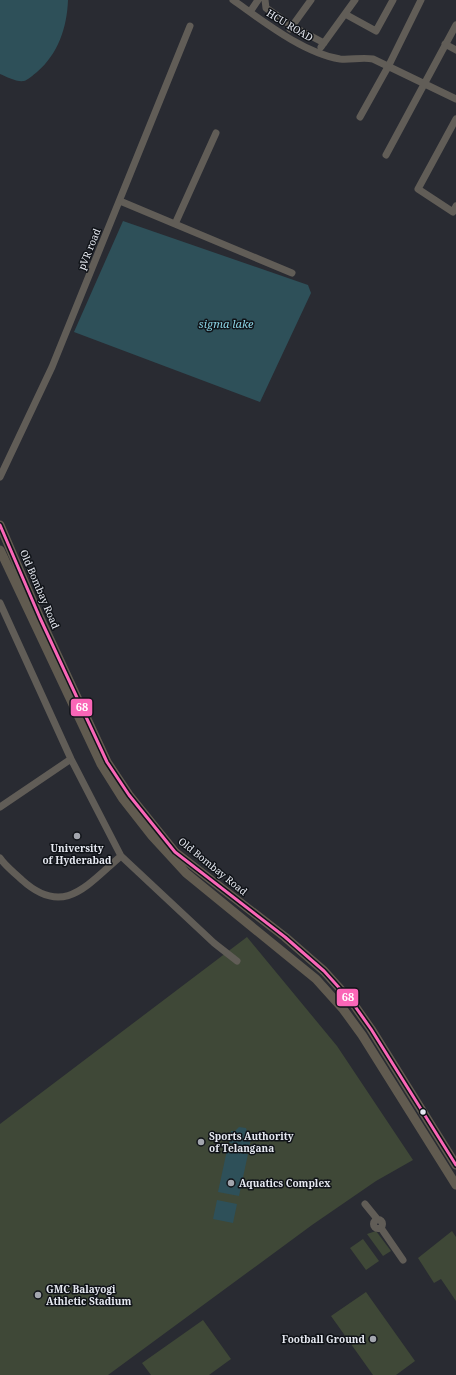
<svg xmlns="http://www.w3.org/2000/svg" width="456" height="1375" font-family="'Noto Serif',serif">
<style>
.green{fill:#3f4837}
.water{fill:#2e5059}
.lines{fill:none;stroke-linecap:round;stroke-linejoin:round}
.minor{stroke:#615d57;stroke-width:7}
.major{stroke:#615b50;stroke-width:9}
.bus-1-casing{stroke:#101318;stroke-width:6}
.bus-1{stroke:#fa66b7;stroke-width:3}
.poi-dot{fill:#a3a6ae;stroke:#101318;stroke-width:1.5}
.bus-dot{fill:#e5e8f0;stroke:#101318;stroke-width:1.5}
.labels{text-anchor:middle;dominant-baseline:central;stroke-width:3;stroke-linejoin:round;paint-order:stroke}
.street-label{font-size:10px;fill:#e5e8f0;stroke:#101318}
.poi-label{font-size:10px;font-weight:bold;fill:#e5e8f0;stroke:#101318;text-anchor:start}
.water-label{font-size:11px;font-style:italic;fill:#8bd4e5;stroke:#101318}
.line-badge{stroke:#101318;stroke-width:1.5}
.badge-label{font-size:11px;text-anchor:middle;font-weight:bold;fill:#fff}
</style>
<rect width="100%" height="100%" fill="#292b32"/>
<!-- green -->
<path class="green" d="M247 937 337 1046 413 1160 376 1181 312 1225 108 1375H0V1124Z
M376 1231 391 1251 383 1256 367 1234Z
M452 1231 456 1237V1301L441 1279 434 1283 418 1258Z
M363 1239 379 1261 366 1270 350 1248Z
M366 1292 415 1361 396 1375H373L331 1316Z
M203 1320 231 1359 209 1375H151L142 1363Z"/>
<!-- water -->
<path class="water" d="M0 0H68C67 28 58 54 37 72 33 75 28 80 24 81 16 82 7 77 0 74Z
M123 221 308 285 311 293 260 402 74 332Z
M239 1127 246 1128 248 1134 252 1135 249 1147 229 1143 231 1131H235Z
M227 1150 248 1154 239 1196 218 1192Z
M217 1200 237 1204 233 1223 213 1219Z"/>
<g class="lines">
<!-- minor -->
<path class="minor" d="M233 0C263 21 303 53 340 59 351 60 362 57 373 59L456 99
M265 0 266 8 292 26 324 43
M250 12 258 0
M345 14 376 31 393 0
M290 29 311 0
M445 44 456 50
M321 47 355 0
M360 117 389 65 421 0
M456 119 418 189 453 212 456 206
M386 155 456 25
M120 201 292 273
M175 224 216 133
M0 477 52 367 190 26
M0 603 71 759 121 856 214 943 237 961
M0 807 71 759
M0 858C6 867 15 873 22 880 64 918 87 885 121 856
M365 1204 378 1220
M373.5 1224a4.5 4.5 0 1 1 9 0a4.5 4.5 0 1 1-9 0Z
M381 1228 403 1260"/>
<!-- major -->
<path class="major" d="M0 525 40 618 107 762 129 795 175 852 285 937 324 971 352 1002 371 1029 456 1165
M0 550 101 764 123 799 152 836 186 873 316 979 343 1009 362 1035 456 1185"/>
<defs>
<path id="bus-1" d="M0 525 40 618 107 762 129 795 175 852 285 937 324 971 352 1002 371 1029 456 1165"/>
</defs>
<!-- bus-1 casing -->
<use href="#bus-1" class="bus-1-casing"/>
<!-- bus-1 -->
<use href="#bus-1" class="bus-1"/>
</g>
<!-- markers -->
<g class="poi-dot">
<circle cx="77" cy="836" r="4"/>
<circle cx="201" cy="1142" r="4"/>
<circle cx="231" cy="1183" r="4"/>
<circle cx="38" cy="1295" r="4"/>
<circle cx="373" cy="1339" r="4"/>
</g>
<circle class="bus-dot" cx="423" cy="1112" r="3.5"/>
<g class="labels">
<!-- street labels -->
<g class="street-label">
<text transform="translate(290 25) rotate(31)">HCU ROAD</text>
<text transform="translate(89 249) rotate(-68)">pVR road</text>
<text transform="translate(40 589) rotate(67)">Old Bombay Road</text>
<text transform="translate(213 866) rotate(39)">Old Bombay Road</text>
</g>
<!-- poi labels -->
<g class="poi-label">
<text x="77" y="848" text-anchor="middle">University<tspan x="77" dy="12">of Hyderabad</tspan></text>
<text x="209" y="1136">Sports Authority<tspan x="209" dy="12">of Telangana</tspan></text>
<text x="239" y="1183">Aquatics Complex</text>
<text x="46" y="1289">GMC Balayogi<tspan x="46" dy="12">Athletic Stadium</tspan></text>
<text x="365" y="1339" text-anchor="end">Football Ground</text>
</g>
<!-- water labels -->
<g class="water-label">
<text x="226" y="323">sigma lake</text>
</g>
</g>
<g class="line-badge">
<rect x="70" y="698" width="23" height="19" rx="4" fill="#fa66b7"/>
<rect x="336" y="988" width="23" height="19" rx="4" fill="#fa66b7"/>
</g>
<g class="badge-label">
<text x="82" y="711">68</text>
<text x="348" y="1001">68</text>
</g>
</svg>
